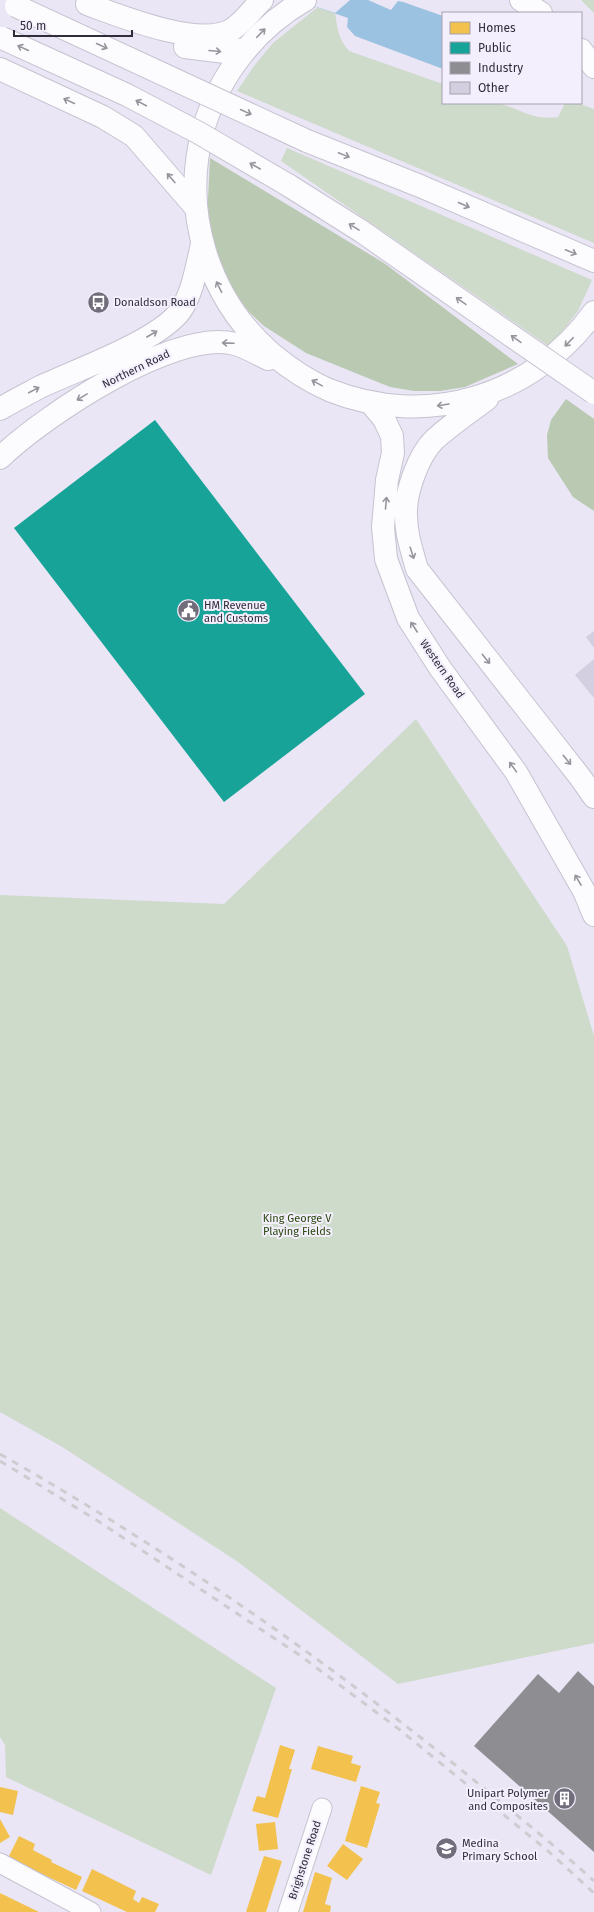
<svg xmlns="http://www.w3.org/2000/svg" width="594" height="1912" font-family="'Fira Sans',sans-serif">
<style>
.green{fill:#cedaca}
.forest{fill:#bac9b2}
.water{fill:#9bc2e1}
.pier{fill:#eae6f5}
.homes{fill:#f2c14e}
.public{fill:#17a398}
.industry{fill:#8d8d92}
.building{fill:#d3cee0}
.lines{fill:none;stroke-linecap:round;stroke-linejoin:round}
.street-casing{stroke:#c6c3d0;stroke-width:21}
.primary-casing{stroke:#c6c3d0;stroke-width:24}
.highway-casing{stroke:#c6c3d0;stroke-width:24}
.street{stroke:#fcfbfe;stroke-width:19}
.primary{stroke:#fcfbfe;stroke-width:22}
.highway{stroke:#fcfbfe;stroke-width:22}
.rail{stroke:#ceccd1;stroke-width:3;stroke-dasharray:7 7;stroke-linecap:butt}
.highway-bridge-casing{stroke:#c6c3d0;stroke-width:24;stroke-linecap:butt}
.highway-bridge{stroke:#fcfbfe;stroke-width:22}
.oneway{stroke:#96949c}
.labels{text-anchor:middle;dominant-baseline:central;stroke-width:4;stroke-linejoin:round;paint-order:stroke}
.poi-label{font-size:11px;fill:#302c39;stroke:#f3effd;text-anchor:start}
.street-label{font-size:11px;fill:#302c39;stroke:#f3effd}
.park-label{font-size:11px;fill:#2b470d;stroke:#f3effd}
</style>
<rect width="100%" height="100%" fill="#eae6f5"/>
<!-- green -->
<path class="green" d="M581 0H594V13Z
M318 7 335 13C338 30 338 38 349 51L443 84V103C460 103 479 101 496 103 519 107 531 121 558 117L565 103H578L594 109V243L237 91 254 66 273 43Z
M287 148 592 280 578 311 550 347 281 161Z
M416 719 567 946 594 1036V1643L398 1684 238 1562 64 1448 0 1412V895L224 904Z
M0 1508 276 1688 211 1875 6 1777 5 1745 0 1737Z"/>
<!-- forest -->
<path class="forest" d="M210 158 384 263 518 364 465 387 440 391H414L390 387 306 353 264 326 249 312 223 277 207 219Z
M566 399 594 419V511L573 497 548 458 547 435 551 420Z"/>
<!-- water -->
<path class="water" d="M296 0H368L391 10 398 1 403 2 443 16V69L355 36 347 27 348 18Z"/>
<!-- pier -->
<path class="pier" d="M296 0H350L335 13Z
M581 80 594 86V109L578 103H581Z"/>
<!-- homes -->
<path class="homes" d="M280 1745 295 1750 289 1769H292L278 1818 252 1811 257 1796 265 1798Z
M318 1746 353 1756 351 1763 361 1766 356 1782 311 1769Z
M361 1786 380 1792 376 1803 380 1804 367 1848 345 1841Z
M0 1787 18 1791 13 1815 0 1812Z
M0 1819 10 1837 0 1843Z
M275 1822 278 1849 259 1851 256 1824Z
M19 1836 35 1844 33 1850 52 1860 51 1862 82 1877 76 1890 8 1858Z
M343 1844 363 1859 347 1880 327 1866Z
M264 1856 282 1861 266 1912H246Z
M92 1869 136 1891 133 1899 139 1903 142 1897 159 1904 155 1912H127L82 1891Z
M315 1872 332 1878 325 1904 331 1906 330 1912H303Z
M0 1893 39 1912H0Z"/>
<!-- public -->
<path class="public" d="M155 420 365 694 224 802 14 528Z"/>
<!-- industry -->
<path class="industry" d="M578 1671 594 1686V1852L474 1746 538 1674 559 1693Z"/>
<!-- building -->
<path class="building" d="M594 631V648L586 637Z
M594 659V698L575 675Z"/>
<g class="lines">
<defs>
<path id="street" d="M0 1863 91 1912
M288 1912 322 1808"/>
<path id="primary" d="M305 0C256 28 219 75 203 130 181 212 208 299 272 354 289 368 308 381 329 390 426 429 533 397 594 312
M521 0 541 13
M581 50 594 67
M487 399C470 412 450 425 434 440 418 456 405 493 406 515 406 534 412 551 417 569L580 777 594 797
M370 402 384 419 392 436 393 453 387 480 383 527 386 559 408 618 440 668 516 772 584 891 594 915
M0 409C13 401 27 394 40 387 76 370 159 341 181 310 193 292 197 265 202 244
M0 458C42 417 175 328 235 344 246 347 258 354 268 359"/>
<path id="highway" d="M87 4C120 16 196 47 229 31 242 25 251 10 262 0
M185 47 225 52 246 49
M0 69 103 117 134 136 196 208
M307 141 420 186 594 261
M288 185 361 231 493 323"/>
</defs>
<!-- street casing -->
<use href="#street" class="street-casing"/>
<!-- primary casing -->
<use href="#primary" class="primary-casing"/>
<!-- highway casing -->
<use href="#highway" class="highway-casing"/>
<!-- street -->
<use href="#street" class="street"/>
<!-- primary -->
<use href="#primary" class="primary"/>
<!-- highway -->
<use href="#highway" class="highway"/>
<!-- rail -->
<path class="rail" d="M0 1454C163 1547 318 1654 464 1772 508 1808 552 1843 594 1881
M0 1461 98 1521 298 1654 400 1730 548 1851 594 1893"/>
<defs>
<path id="highway-bridge" d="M16 6 307 141
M2 38 127 95 199 133 288 185
M493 323 594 393"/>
</defs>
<!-- highway-bridge casing -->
<use href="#highway-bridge" class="highway-bridge-casing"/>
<!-- highway-bridge -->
<use href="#highway-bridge" class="highway-bridge"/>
</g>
<!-- one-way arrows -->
<defs><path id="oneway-shaft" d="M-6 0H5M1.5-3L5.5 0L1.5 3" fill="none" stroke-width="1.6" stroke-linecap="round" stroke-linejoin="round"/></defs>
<g class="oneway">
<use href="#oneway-shaft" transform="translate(261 33) rotate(-46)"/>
<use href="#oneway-shaft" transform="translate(102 46) rotate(25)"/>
<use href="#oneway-shaft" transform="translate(23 48) rotate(-155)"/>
<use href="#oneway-shaft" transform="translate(215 51) rotate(5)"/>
<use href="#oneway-shaft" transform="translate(69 101) rotate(-155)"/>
<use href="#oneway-shaft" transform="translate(141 103) rotate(-152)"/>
<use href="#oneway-shaft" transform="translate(246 112) rotate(25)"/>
<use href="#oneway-shaft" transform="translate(344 155) rotate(22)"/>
<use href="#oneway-shaft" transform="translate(255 166) rotate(-150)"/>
<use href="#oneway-shaft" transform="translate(171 178) rotate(-130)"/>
<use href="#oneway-shaft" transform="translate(464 205) rotate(24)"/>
<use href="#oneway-shaft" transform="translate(354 227) rotate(-148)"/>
<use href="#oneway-shaft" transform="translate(571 252) rotate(22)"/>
<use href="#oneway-shaft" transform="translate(219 287) rotate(-116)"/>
<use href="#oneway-shaft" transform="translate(461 301) rotate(-145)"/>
<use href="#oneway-shaft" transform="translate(152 334) rotate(-30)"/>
<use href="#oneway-shaft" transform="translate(516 339) rotate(-145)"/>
<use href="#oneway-shaft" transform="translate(569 342) rotate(134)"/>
<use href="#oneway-shaft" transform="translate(228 343) rotate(-178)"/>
<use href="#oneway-shaft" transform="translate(317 383) rotate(-151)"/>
<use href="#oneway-shaft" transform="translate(34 390) rotate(-28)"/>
<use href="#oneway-shaft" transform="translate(82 397) rotate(149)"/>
<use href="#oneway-shaft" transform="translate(443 405) rotate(171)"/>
<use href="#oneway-shaft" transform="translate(386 503) rotate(-85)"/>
<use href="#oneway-shaft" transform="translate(412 553) rotate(72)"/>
<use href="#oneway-shaft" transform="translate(414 627) rotate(-123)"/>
<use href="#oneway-shaft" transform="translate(486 659) rotate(51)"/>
<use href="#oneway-shaft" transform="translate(567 760) rotate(51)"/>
<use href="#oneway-shaft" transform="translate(513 767) rotate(-126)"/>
<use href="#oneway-shaft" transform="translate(578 880) rotate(-120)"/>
</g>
<!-- icons -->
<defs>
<symbol id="bus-disc" viewBox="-11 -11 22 22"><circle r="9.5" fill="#716d7b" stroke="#f3effd"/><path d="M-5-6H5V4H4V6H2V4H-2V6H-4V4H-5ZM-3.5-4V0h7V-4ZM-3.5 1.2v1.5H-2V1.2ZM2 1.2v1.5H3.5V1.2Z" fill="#fff"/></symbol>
<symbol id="civic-disc" viewBox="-11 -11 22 22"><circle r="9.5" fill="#716d7b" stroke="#f3effd"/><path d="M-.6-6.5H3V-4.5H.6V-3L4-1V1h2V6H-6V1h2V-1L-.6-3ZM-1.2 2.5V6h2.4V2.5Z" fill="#fff"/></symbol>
<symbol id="building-disc" viewBox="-11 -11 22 22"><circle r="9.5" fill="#716d7b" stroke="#f3effd"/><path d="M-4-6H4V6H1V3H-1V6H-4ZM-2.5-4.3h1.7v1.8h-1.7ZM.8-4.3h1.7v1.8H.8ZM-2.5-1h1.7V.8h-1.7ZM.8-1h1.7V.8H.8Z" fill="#fff"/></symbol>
<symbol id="school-disc" viewBox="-11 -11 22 22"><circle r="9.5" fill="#716d7b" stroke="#f3effd"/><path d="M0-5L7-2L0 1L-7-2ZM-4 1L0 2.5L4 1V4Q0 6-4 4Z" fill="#fff"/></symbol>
</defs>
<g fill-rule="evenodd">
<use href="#bus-disc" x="86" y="290" width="25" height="25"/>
<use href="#civic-disc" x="176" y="598" width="25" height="25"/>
<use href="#building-disc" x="552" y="1786" width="25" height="25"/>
<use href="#school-disc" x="434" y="1836" width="25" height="25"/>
</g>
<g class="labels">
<!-- poi labels -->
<g class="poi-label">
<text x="114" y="302">Donaldson Road</text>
<text x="204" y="605">HM Revenue<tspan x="204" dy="13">and Customs</tspan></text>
<text x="548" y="1793" text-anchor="end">Unipart Polymer<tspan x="548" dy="13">and Composites</tspan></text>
<text x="462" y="1843">Medina<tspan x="462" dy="13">Primary School</tspan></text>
</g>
<!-- street labels -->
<g class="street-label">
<text transform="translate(136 369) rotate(-26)">Northern Road</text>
<text transform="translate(442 669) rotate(55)">Western Road</text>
<text transform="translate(305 1860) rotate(-72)">Brighstone Road</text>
</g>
<!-- park labels -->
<g class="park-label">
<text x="297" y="1218">King George V<tspan x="297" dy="13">Playing Fields</tspan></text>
</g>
</g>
<!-- legend -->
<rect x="442" y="12" width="140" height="92" fill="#f3effd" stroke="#a5a1af"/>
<rect x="450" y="22" width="20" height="12" fill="#f2c14e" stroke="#a5a1af"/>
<text x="478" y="32" font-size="12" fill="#302c39">Homes</text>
<rect x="450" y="42" width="20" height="12" fill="#17a398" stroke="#a5a1af"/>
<text x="478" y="52" font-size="12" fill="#302c39">Public</text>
<rect x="450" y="62" width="20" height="12" fill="#8d8d92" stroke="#a5a1af"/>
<text x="478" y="72" font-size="12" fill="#302c39">Industry</text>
<rect x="450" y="82" width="20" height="12" fill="#d3cee0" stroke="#a5a1af"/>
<text x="478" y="92" font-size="12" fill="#302c39">Other</text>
<!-- scale -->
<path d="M14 30v6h118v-6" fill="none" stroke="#302c39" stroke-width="2"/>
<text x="20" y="30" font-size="12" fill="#302c39" stroke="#f3effd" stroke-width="3" paint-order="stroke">50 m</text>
</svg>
